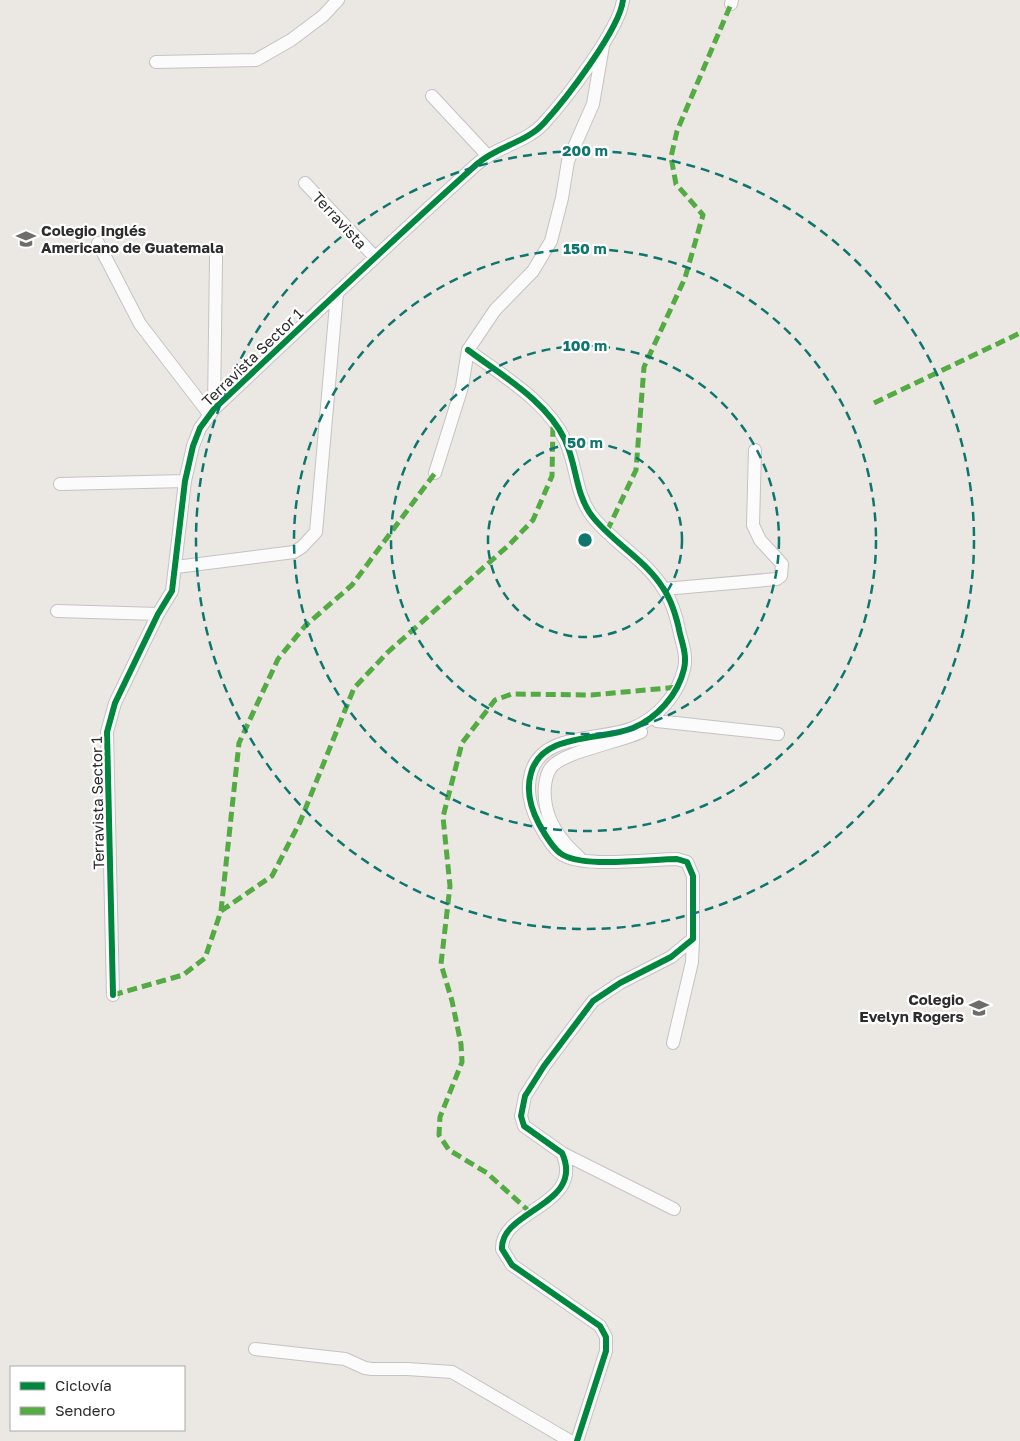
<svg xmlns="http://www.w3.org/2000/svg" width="1020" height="1441" font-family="'Golos Text',sans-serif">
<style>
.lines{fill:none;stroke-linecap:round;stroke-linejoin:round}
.street-casing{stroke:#c4c3c3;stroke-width:14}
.street{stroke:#fcfbfb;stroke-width:12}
.quiet{stroke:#54ab44;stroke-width:5;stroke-dasharray:10 5;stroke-linecap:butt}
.cycleway-casing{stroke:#fff;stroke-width:9}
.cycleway{stroke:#00873e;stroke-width:6}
.ring{fill:none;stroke:#0f766e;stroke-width:2.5;stroke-dasharray:9 6}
.labels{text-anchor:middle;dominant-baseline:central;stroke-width:4.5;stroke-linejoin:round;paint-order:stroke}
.street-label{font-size:15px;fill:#2c2c2c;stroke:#fff}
.poi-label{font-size:15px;font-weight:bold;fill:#2c2c2c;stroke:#fff;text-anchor:start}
.centre{fill:#0f766e;stroke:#fff;stroke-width:2.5}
.ring-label{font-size:15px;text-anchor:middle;font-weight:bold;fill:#0f766e;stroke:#fff;stroke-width:4.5;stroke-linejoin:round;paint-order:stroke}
</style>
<rect width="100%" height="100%" fill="#ebe7e2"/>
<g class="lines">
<defs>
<path id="street" d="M731 4 732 0
M156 62 256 60 291 40 323 16 338 0
M432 96 487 155
M305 183 374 256
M98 243 140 324 210 415
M468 350C501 375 547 401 565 440 577 465 575 494 592 516 613 543 645 559 663 588 672 601 677 619 680 634 683 645 687 657 684 669 678 695 657 718 633 728 601 741 542 732 531 773 526 790 531 809 539 824 544 833 552 847 560 853 580 869 650 859 677 859L687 862 693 876V939L671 957 620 983 593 1001 544 1066 525 1096 521 1116 524 1126 562 1153C586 1205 500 1210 502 1249L512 1265 600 1326 606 1337V1351L577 1441
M214 409 216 257
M435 473 462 387 468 350 495 310 533 271 551 241 562 198 568 161 593 104 603 46
M60 484 185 481
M176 567 294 552 302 547 316 532 337 293
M664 589 777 579 781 576 782 564 760 540 753 525 755 450
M57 611 158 614
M657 721 778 734
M579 857C562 842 547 823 545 799 544 790 545 777 550 769 560 752 621 742 641 732
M113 995 107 732 115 703 158 614 172 591 185 481 193 446 200 428 214 409C301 327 388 244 477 164 497 146 526 143 544 123 565 100 620 29 623 0
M673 1043 692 962 693 939
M562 1153 674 1209
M255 1349 345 1359 365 1368 372 1369H407L452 1372 570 1441"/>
</defs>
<!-- street casing -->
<use href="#street" class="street-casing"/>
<!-- street -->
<use href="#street" class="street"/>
<!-- quiet -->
<path class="quiet" d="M874 403 1020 333
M607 531 636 470 644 367 685 278 703 215 676 184 671 157 677 131 731 4
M221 911 272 876 300 822 354 688 388 652 509 545 533 520 552 476 553 424
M113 995 183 975 205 958 221 911 239 743 278 659 305 626 352 585 435 473
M531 1213 487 1173 449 1150 439 1135 440 1117 462 1062 461 1044 452 1001 441 964 450 886 443 817 462 743 495 700 512 694 591 695 679 687"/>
<defs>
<path id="cycleway" d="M468 350C501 375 547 401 565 440 577 465 575 494 592 516 613 543 645 559 663 588 672 601 677 619 680 634 683 645 687 657 684 669 678 695 657 718 633 728 601 741 542 732 531 773 526 790 531 809 539 824 544 833 552 847 560 853 580 869 650 859 677 859L687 862 693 876V939L671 957 620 983 593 1001 544 1066 525 1096 521 1116 524 1126 562 1153C586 1205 500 1210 502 1249L512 1265 600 1326 606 1337V1351L577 1441
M113 995 107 732 115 703 158 614 172 591 185 481 193 446 200 428 214 409C301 327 388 244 477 164 497 146 526 143 544 123 565 100 620 29 623 0"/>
</defs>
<!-- cycleway casing -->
<use href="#cycleway" class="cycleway-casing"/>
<!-- cycleway -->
<use href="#cycleway" class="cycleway"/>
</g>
<!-- distance rings -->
<g class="ring">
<circle cx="585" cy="540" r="97"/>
<circle cx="585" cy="540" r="194"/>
<circle cx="585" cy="540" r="291"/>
<circle cx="585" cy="540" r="389"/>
</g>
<!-- icons -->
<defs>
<symbol id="school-bare" viewBox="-9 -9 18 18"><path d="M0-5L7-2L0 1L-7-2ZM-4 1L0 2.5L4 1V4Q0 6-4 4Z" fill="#6f6d6c" stroke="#fff" stroke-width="2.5" paint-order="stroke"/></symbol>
</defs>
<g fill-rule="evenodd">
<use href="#school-bare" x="12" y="225" width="28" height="28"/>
<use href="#school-bare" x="965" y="994" width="28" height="28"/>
</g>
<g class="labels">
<!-- street labels -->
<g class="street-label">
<text transform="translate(340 220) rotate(47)">Terravista</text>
<text transform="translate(252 357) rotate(-44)">Terravista Sector 1</text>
<text transform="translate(97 803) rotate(-91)">Terravista Sector 1</text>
</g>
<!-- poi labels -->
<g class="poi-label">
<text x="41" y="230">Colegio Inglés<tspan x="41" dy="17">Americano de Guatemala</tspan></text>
<text x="964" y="999" text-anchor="end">Colegio<tspan x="964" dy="17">Evelyn Rogers</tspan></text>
</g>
</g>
<circle cx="585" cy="540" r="8" class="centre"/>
<g class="ring-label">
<text x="585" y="156">200 m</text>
<text x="585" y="254">150 m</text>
<text x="585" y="351">100 m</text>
<text x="585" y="448">50 m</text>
</g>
<!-- legend -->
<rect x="10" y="1366" width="175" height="65" fill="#ffffff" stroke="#ababab"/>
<rect x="20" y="1382" width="25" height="8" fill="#00873e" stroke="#ababab"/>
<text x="55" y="1391" font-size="15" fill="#2c2c2c">Ciclovía</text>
<rect x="20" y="1407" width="25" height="8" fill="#54ab44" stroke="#ababab"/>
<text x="55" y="1416" font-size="15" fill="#2c2c2c">Sendero</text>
</svg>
